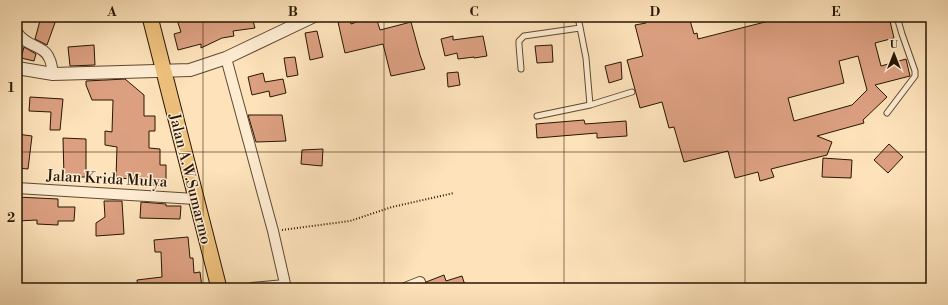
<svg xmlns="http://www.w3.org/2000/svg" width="948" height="305" font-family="'Libre Bodoni',serif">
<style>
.building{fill:#dca081;stroke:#281703;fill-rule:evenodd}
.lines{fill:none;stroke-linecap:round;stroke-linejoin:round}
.service-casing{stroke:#5d4a31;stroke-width:7}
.minor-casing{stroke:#5d4a31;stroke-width:12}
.tertiary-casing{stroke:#5d4a31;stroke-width:14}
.primary-casing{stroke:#281703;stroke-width:17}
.path{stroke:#281703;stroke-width:2;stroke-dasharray:1 2;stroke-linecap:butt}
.service{stroke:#feecd2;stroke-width:5}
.minor{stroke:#feecd2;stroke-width:10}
.tertiary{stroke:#feecd2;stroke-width:12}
.primary{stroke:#eec17d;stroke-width:15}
.grid{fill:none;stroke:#281703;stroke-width:1;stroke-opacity:0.55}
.labels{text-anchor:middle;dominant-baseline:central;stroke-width:3;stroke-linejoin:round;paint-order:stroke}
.street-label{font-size:15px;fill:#281703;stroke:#feecd2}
.neatline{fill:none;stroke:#281703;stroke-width:1.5}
.grid-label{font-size:13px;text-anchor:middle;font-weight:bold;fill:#281703}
</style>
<rect width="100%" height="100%" fill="#fde2ba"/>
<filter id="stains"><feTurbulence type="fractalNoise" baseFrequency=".005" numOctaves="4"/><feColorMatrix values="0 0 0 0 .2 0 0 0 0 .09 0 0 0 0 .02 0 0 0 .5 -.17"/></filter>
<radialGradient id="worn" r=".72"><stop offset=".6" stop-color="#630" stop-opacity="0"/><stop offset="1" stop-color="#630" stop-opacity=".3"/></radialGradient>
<!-- building -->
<path class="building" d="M41 17H57L47 45 35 39Z
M176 17H252L255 28 233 31 234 36 222 38 201 48V44L178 50 174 34 181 32Z
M370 17H376L380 30 411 22 420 55 425 69 391 76 383 44 345 53 338 22 350 20 351 24Z
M644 17H689L694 34 697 33 698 39 773 20 772 17H889L894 38 875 43 881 66 906 59 910 76 875 85 887 97 863 120 864 123 817 136 832 142 827 155 771 169 774 177 760 181 758 172 735 178 728 151 684 162 674 127 669 128 662 102 640 108 627 60 643 56 635 25 646 23ZM858 56 867 90 852 105 794 121 788 98 844 83 839 61Z
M317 31 323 57 310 60 305 33Z
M453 36V40L483 36 487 56 474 58V57L458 59 457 53 445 56 441 39Z
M94 45 95 65 70 66 68 47Z
M552 45 553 62 537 63 535 46Z
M24 47 36 54 34 61 21 58Z
M295 57 298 75 287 77 284 58Z
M621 62 622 79 609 83 605 66Z
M458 72 460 85 448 87 447 73Z
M263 73 265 82 283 79 286 93 270 97 269 91 252 95 248 77Z
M125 79 144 95V116H155V131H149V148L160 149V165H166V186L135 184V179L116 178 117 147 105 145V131L112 132 113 100H92L86 85V81Z
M30 97 63 99 60 130H50L51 112 29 111Z
M248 115H282L286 141 256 142Z
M584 120 585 124 626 121 627 136 597 138V133L537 138 536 124Z
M17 134 32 136 28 169 17 168Z
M63 138 86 139V177H64Z
M889 144 903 157 888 173 874 160Z
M323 149 322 166 301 164 302 150Z
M823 158 852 160 851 178 822 177Z
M17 197 58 199V207H75L74 221H58V225L37 224V220L17 221Z
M104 201H122L124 234 96 236V223L105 217Z
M141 202 166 204V206H181L180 219 140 218Z
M188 237 190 258H193L194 273 200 272 202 287 138 288 137 280 162 277 161 252H155L154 240Z
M444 275 446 281 462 276 466 288H422L425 286 426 282Z"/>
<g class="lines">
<defs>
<path id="service" d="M578 17 586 58 590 105
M521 69 519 45V41L524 36 580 28
M887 113 915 76V71L902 34 897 17
M537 116 590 105 632 92"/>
<path id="minor" d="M17 32C26 47 44 45 49 58 52 63 52 69 53 74
M226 58 273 231 286 288
M17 188 195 199
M252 288 285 285
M405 288 420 282"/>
<path id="tertiary" d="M17 68 53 74 190 70 226 58 312 17"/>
<path id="primary" d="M150 17 219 288"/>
</defs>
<!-- service casing -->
<use href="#service" class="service-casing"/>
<!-- minor casing -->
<use href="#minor" class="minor-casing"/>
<!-- tertiary casing -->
<use href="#tertiary" class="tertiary-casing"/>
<!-- primary casing -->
<use href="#primary" class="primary-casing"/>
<!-- path -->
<path class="path" d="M282 230 350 221 392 207 454 193"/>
<!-- service -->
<use href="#service" class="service"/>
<!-- minor -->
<use href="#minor" class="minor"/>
<!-- tertiary -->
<use href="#tertiary" class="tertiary"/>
<!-- primary -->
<use href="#primary" class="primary"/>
</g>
<!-- grid -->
<path class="grid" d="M203 17V288M384 17V288M564 17V288M745 17V288M17 152H931"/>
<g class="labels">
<!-- street labels -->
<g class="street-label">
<text transform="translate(107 179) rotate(3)">Jalan Krida Mulya</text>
<text transform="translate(190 179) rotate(76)">Jalan A.W.Sumarmo</text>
</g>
</g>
<!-- margin -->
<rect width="948" height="305" fill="none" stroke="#fde2ba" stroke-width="44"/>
<!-- north arrow -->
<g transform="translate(894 54)" stroke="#feecd2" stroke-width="3" paint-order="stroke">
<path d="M0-3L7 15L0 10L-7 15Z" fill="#281703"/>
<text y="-6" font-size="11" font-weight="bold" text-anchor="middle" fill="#281703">U</text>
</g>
<rect x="22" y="22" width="904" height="261" class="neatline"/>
<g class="grid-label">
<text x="112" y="16">A</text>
<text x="293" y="16">B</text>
<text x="474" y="16">C</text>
<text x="655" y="16">D</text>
<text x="836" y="16">E</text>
<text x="11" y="92">1</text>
<text x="11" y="222">2</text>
</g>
<rect width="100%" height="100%" filter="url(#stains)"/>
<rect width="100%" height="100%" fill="url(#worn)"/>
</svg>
